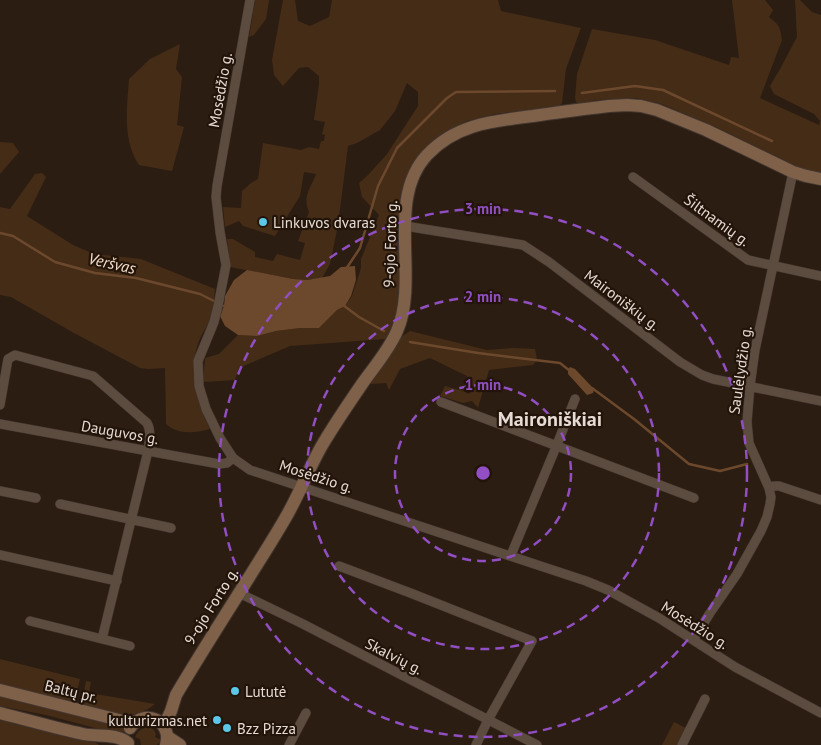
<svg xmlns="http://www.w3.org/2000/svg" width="821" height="745" font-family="'PT Sans',sans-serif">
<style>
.green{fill:#452c17}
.water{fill:#6c492d}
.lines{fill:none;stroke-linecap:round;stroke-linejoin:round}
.stream{stroke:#6c492d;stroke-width:2.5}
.street-casing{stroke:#423630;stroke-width:10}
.secondary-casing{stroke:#423630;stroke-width:14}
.street{stroke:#5c4b3f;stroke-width:9}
.secondary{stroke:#7f6149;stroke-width:12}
.ring{fill:none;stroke:#914fc3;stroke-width:2.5;stroke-dasharray:9 6}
.poi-dot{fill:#5ac8e6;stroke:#221409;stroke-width:2}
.labels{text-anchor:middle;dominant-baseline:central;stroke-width:4.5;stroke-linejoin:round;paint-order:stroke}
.street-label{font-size:15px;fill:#e7dcd5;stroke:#221409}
.poi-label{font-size:15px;fill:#e7dcd5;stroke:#221409;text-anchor:start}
.water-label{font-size:16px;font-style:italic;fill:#f8dfcc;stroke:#221409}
.district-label{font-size:20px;font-weight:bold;fill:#e7dcd5;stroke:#221409}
.centre{fill:#914fc3;stroke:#221409;stroke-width:2.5}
.ring-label{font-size:15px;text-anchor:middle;font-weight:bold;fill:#914fc3;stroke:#221409;stroke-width:4.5;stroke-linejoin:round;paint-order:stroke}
</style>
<rect width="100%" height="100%" fill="#2c1d12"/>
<!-- green -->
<path class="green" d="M255 0H269L266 19 254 35 249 37Z
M283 0H295L298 21 310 26 329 17 332 0H498L501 11 581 28 566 69 562 103 559 107 495 114 467 121 443 133 424 150 402 250 398 307 394 324 385 339 290 346 239 368 235 380 203 382 205 358 219 354 238 335 257 336 276 331 300 328H319L337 310 345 306 352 296 361 268V259L379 215 362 197 359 183 368 175 387 154 418 106V92L407 83 395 111 380 130 357 143 348 146 338 225 330 264 322 278 307 280 293 279 230 267 227 239H233L255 252V257L273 261 277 254 300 260 305 243 298 241 309 212C302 196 311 188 316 174L304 172 300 196 275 236 243 226 239 221 225 227 223 207 241 208 242 191 251 183 258 179 263 143 301 150 309 147 319 149 321 141H324L325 135 322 134 325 122 314 120 319 84V76L308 67 299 68 283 86 274 75 272 60Z
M732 0H765L773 10 769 17C779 25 780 26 782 40L760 98 819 125 820 121 814 114 774 94 770 86 780 69 797 37 795 0H800L812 12 821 15V173L802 169 718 128 662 104 637 98 597 100 580 104 576 102 575 98 577 74 592 29 655 40 729 65 731 57 739 58Z
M180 44 176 69 182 77 177 125 184 127 172 171 139 165C122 140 127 107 129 79L150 59Z
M0 142 13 143 19 152 0 174Z
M42 173 46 177 27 216 73 245 94 254 141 259 215 289C214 298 214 308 211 316 208 326 201 334 198 344 188 374 197 402 210 429 196 433 177 435 166 424L165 368 148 369 140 368 74 333 11 297 0 295V207L10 209 35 174Z
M410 331 487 350 512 348 535 349 537 360 533 365 489 370 478 408 472 401 463 403 440 396 445 386 463 391 469 394 472 389 467 376 430 358 400 369 389 390 386 383 371 384 372 379 401 337Z
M0 659 80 679 77 692 78 694 76 700 71 701 0 684Z
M86 681 91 682 89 693 155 704C146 711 138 715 126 715L87 706 82 702Z
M0 695 127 727 125 736 46 715 0 706Z
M0 720 95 742 99 745H0Z
M674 722 686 728 678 745H662Z
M149 727 154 730 156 734 155 737 161 740 157 745H141L140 739 135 737C138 731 141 728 149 727Z"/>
<!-- water -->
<path class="water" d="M355 266 356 280 351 296 345 306 337 310 319 328H300L276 331 257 336 238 335 225 326 220 316 224 306 225 296 234 280 247 270 293 279 307 280 330 276 341 267Z
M570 367 575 369 593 388 594 390 593 393 587 395 568 374V369Z"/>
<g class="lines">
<!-- stream -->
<path class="stream" d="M582 93 635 86 663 90 772 141
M0 233 13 236 55 262 95 273 136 278 200 294 224 306H227
M346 269 360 248 378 186 397 148 447 98 456 92 555 91
M343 305 359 317 384 331
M410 342 478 353 560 363 570 371
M592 388 634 419 689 464 720 471 747 464"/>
<defs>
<path id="street" d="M250 0 217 186 216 197 220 232 226 265 218 306 214 322 198 361 199 386 206 409 220 438 233 458 250 470 586 581 608 590 659 618 735 667 821 713
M633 177 748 260 821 276
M405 226 523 245 549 262 680 362 702 375 713 379 821 401
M441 402 694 498
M0 405 8 359 15 355 93 376 147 423C152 432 149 442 148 451L102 639
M0 424 219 464 227 463 233 458
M769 488 774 486H779L821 500
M0 491 36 498
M60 504 171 528
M0 555 117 581
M511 555 556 447 575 399
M339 566 413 594 532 641 488 720 476 745
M239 593 303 624 537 745
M30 621 130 646
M693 640 710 613 737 574 761 531 767 517 770 504 771 497 769 488 749 443 747 422 750 386 755 350 793 172
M289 745 306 713
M682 745 705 699"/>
<path id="secondary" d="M0 690 123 721 135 722
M0 713C28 720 55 728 83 734 98 737 116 733 128 743
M164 726 171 711 176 695C199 656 224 617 248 579 261 558 274 538 286 517 300 493 310 465 324 442 336 422 349 403 362 384 374 367 389 350 397 331 420 278 385 200 427 155 456 124 493 121 533 116 559 112 584 109 609 106L627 105 641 106 657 110 706 130 793 172 806 176 821 179
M130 728C144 707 173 721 166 745
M168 737 180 745"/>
</defs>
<!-- street casing -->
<use href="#street" class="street-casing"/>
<!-- secondary casing -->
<use href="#secondary" class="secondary-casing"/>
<!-- street -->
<use href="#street" class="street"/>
<!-- secondary -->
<use href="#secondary" class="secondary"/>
</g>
<!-- distance rings -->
<g class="ring">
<circle cx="483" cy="473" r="88"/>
<circle cx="483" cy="473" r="176"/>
<circle cx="483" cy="473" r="264"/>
</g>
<!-- markers -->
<g class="poi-dot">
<circle cx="263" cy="222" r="5"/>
<circle cx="235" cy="691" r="5"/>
<circle cx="217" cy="720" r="5"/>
<circle cx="227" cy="728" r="5"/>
</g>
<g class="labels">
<!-- street labels -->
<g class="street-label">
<text transform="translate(220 90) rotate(-80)">Mosėdžio g.</text>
<text transform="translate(717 220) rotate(36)">Šiltnamių g.</text>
<text transform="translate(390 244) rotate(-88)">9-ojo Forto g.</text>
<text transform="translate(622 300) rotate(37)">Maironiškių g.</text>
<text transform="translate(740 370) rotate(-82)">Saulėlydžio g.</text>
<text transform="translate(120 432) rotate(10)">Dauguvos g.</text>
<text transform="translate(316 476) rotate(18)">Mosėdžio g.</text>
<text transform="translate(211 606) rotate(-58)">9-ojo Forto g.</text>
<text transform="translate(695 625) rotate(32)">Mosėdžio g.</text>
<text transform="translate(394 656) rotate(27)">Skalvių g.</text>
<text transform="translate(71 691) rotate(14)">Baltų pr.</text>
</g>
<!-- poi labels -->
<g class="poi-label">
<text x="273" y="222">Linkuvos dvaras</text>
<text x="245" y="691">Lututė</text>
<text x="207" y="720" text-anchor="end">kulturizmas.net</text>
<text x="237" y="728">Bzz Pizza</text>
</g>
<!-- water labels -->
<g class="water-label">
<text transform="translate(112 263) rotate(13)">Veršvas</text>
</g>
<!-- district labels -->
<g class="district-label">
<text x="550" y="419">Maironiškiai</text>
</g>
</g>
<circle cx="483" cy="473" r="8" class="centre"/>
<g class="ring-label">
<text x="483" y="214">3 min</text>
<text x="483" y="302">2 min</text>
<text x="483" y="390">1 min</text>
</g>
</svg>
